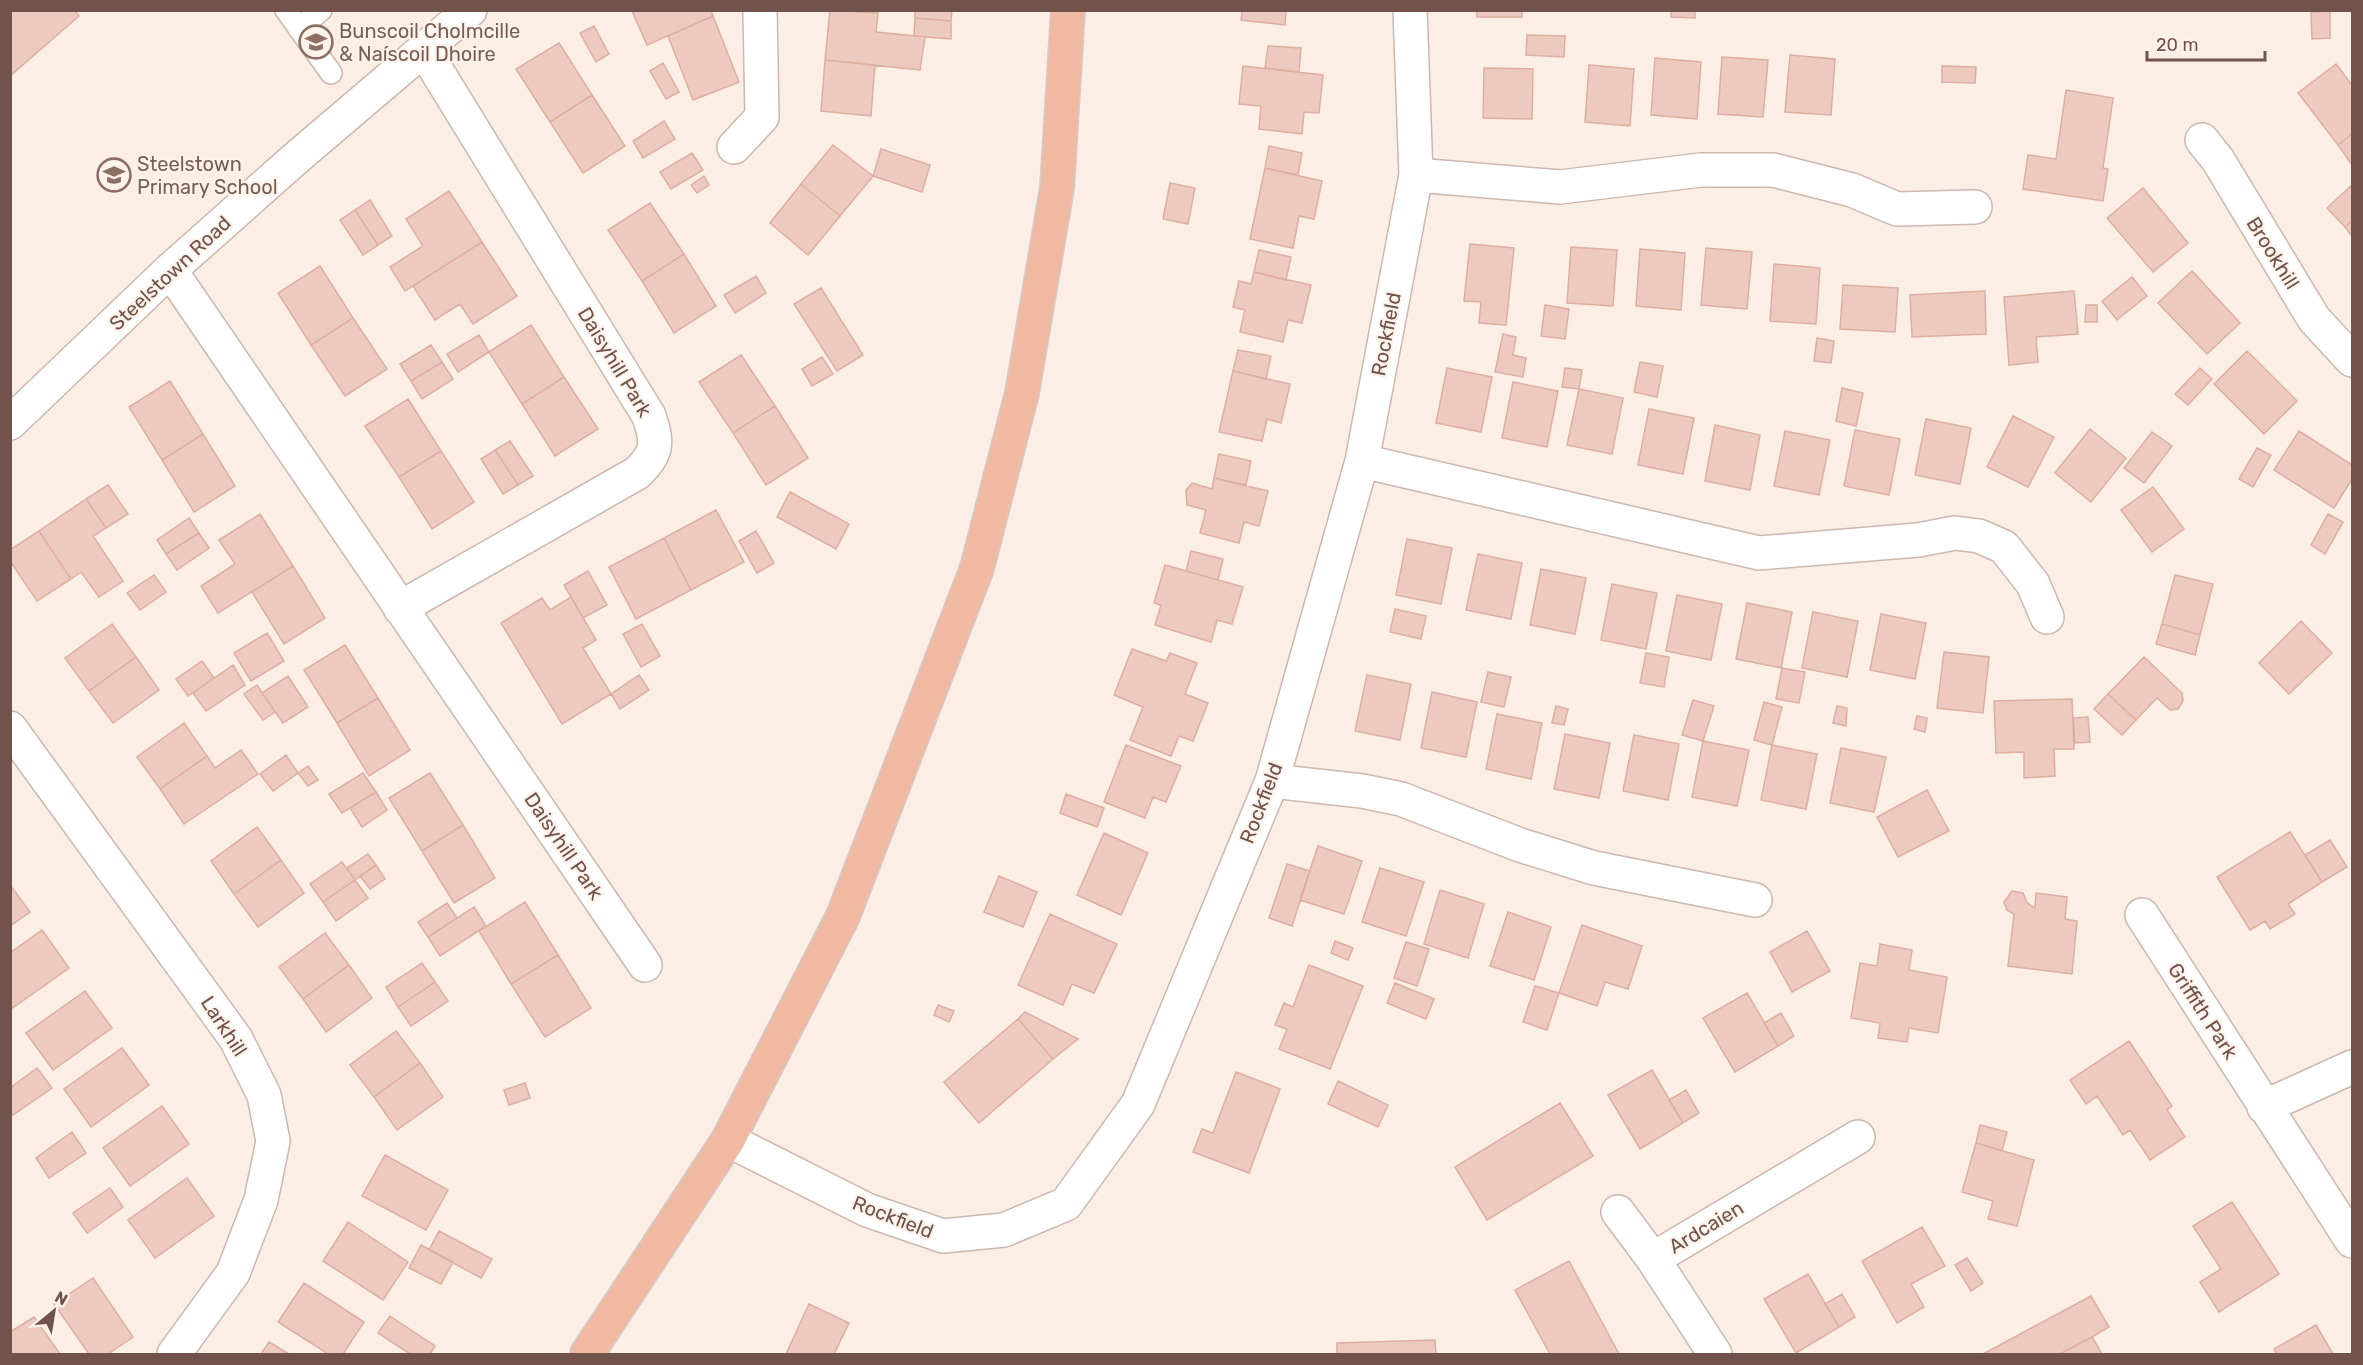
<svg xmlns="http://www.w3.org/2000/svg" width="2363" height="1365" font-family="Rubik,sans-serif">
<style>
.building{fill:#edcabf;stroke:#deaea0;stroke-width:1.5}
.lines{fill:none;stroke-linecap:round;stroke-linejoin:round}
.service-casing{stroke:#cdb7af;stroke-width:24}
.minor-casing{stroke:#cdb7af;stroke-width:36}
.trunk-casing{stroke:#d4cbc9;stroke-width:36}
.service{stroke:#fff;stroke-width:21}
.minor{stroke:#fff;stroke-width:33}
.trunk{stroke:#f1b8a2;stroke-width:33}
.labels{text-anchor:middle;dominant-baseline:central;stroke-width:4.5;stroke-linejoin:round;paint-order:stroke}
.education-label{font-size:20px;fill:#785e54;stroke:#fdf3eb;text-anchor:start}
.street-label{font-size:20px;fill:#71534c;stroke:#fdf3eb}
</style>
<rect width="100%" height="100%" fill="#faeee5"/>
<!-- building -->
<path class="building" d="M10 10H74L79 16 10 76Z
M711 10 713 16 647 45 632 11Z
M830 10 878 13 876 32 925 37 920 70 825 60Z
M915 10H952L951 21 915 18Z
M1242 10H1286L1285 25 1241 20Z
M1477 10H1522V17H1477Z
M1671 10H1695V18L1671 17Z
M2330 11V38L2312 39 2311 12Z
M713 16 739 82 693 100 668 36Z
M915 18 951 21V39L914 36Z
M594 26 609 54 596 62 580 33Z
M1527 35 1565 36 1564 57 1526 55Z
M559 43 592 95 550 122 516 69Z
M1268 46 1301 48 1299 72 1265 68Z
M1790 55 1835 59 1831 115 1785 112Z
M1722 57 1768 60 1763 117 1718 114Z
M1655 58 1701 62 1697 119 1651 115Z
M825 60 875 65 871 116 821 111Z
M663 63 679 92 666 99 650 71Z
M2336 64 2352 85V134L2338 145 2298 93Z
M1589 65 1634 69 1630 126 1585 122Z
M1243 66 1323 75 1319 113 1304 112 1302 134 1259 129 1261 106 1239 104Z
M1942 66 1976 67 1975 83 1942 82Z
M1484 68 1533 69 1532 119 1483 118Z
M2066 90 2113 98 2103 168 2108 169 2103 201 2023 189 2028 155 2056 159Z
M592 95 625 146 583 173 550 122Z
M664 121 675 139 643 158 633 141Z
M2352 134V165L2338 145Z
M833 145 873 176 840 216 801 184Z
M1269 146 1302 153 1298 175 1265 168Z
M881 149 930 165 922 192 873 176Z
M692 153 703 170 671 189 660 172Z
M1265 168 1322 181 1314 219 1299 216 1293 248 1250 239Z
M704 176 709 185 697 193 691 185Z
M1170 183 1195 188 1188 224 1163 219Z
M801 184 840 216 808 255 770 223Z
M2352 185V221L2345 227 2327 208Z
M2143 188 2188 243 2153 272 2107 218Z
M449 191 482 242 405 291 390 267 423 246 406 219Z
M370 200 392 236 378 245 355 210Z
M650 203 684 254 642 281 608 230Z
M355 210 378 245 363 255 340 220Z
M2352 221V236L2345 227Z
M482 242 517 296 473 324 460 304 435 320 413 286Z
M1470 244 1514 248 1506 325 1479 323 1481 302 1464 301Z
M1571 247 1617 250 1613 306 1567 303Z
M1706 248 1752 252 1747 309 1701 305Z
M1640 249 1685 253 1681 310 1636 306Z
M1259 250 1291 257 1286 280 1254 272Z
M684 254 716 306 674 333 642 281Z
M1774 264 1820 268 1816 324 1770 321Z
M320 266 353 318 311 345 278 293Z
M2192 271 2240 323 2207 354 2158 303Z
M1254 272 1311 285 1302 323 1288 320 1283 342 1240 332 1245 310 1233 307 1239 281 1251 284Z
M756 276 766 293 735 313 724 295Z
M2132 277 2147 296 2117 320 2102 301Z
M1843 285 1898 288 1895 332 1840 329Z
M821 288 863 355 837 371 794 304Z
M1985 291 1986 334 1912 337 1910 295Z
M2074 291 2078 334 2036 337 2038 362 2009 365 2004 297Z
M1545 305 1569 309 1565 339 1541 336Z
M2086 305H2097V322H2085Z
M353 318 387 369 345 396 311 345Z
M531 325 564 377 522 404 489 352Z
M1503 334 1516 337 1513 355 1526 358 1523 377 1495 372Z
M479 335 489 352 458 372 447 354Z
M1817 338 1834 341 1831 363 1814 361Z
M431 345 442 362 411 381 400 364Z
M1238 350 1271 356 1266 379 1233 371Z
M2247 351 2297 401 2264 434 2214 384Z
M741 355 775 406 733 433 699 382Z
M822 357 833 374 812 386 802 369Z
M442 362 453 379 422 399 411 381Z
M1640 362 1663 366 1657 397 1634 392Z
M1447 368 1492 377 1481 432 1436 423Z
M1565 368 1582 370 1579 389 1562 387Z
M2200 368 2212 379 2188 405 2175 394Z
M1233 371 1290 384 1281 423 1267 419 1262 441 1219 432Z
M564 377 598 429 555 456 522 404Z
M170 381 203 434 162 460 129 407Z
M1513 382 1558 391 1547 447 1502 438Z
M1842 388 1863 393 1856 426 1836 421Z
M1579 389 1623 398 1612 454 1567 445Z
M408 399 441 451 399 477 365 426Z
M775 406 808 458 766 485 733 433Z
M1649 409 1694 418 1683 474 1638 465Z
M2013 416 2054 437 2028 487 1987 467Z
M1926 419 1971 428 1960 484 1915 475Z
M1715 425 1760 435 1750 490 1705 481Z
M2090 429 2126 458 2091 502 2055 473Z
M1855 430 1900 439 1889 495 1844 486Z
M1785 431 1830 440 1819 495 1774 486Z
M2299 431 2352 465V479L2334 508 2274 470Z
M2152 432 2172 446 2144 483 2124 468Z
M203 434 235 486 194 512 162 460Z
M510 441 533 476 518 485 495 450Z
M2257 448 2271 455 2253 487 2239 479Z
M495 450 518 485 503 494 481 459Z
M441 451 474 502 432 529 399 477Z
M1219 454 1251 461 1246 485 1214 478Z
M1214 478 1268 491 1259 526 1244 522 1239 543 1200 533 1206 510 1187 505 1186 490 1192 483 1212 489Z
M108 485 128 514 106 528 86 499Z
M2153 487 2184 529 2152 552 2121 510Z
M790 492 849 524 836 549 777 517Z
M86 499 106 528 93 536 123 581 99 597 81 572 71 579 39 531Z
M716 510 744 562 691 590 664 538Z
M260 514 293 566 218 613 201 586 235 564 219 540Z
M2328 514 2343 522 2325 554 2311 545Z
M189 518 199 533 166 554 157 540Z
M39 531 71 579 37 601 10 561V550Z
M756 531 774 563 757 573 739 541Z
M199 533 209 548 177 570 166 554Z
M664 538 691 590 636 619 609 567Z
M1407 539 1452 548 1441 604 1396 595Z
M1191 551 1223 559 1218 580 1186 571Z
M1478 554 1522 563 1511 619 1466 610Z
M1165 565 1243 587 1232 624 1217 620 1211 642 1155 625 1161 605 1154 603Z
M293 566 325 618 284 644 252 592Z
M1541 569 1586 578 1575 634 1530 625Z
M588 571 607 605 583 618 564 585Z
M154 575 166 592 140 610 127 593Z
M2175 575 2213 584 2200 635 2162 624Z
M1612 584 1657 593 1646 649 1601 640Z
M1677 595 1722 604 1711 660 1666 651Z
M571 597 596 640 583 648 611 694 562 724 501 623 542 598 550 610Z
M1747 603 1792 612 1781 668 1736 659Z
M1395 609 1426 616 1421 639 1390 632Z
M1813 612 1858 621 1847 677 1802 668Z
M1881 614 1926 623 1915 679 1870 670Z
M2301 621 2332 653 2289 694 2259 663Z
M112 624 136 657 89 691 65 658Z
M642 624 660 656 641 667 623 634Z
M2162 624 2200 635 2195 655 2156 644Z
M267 633 284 661 251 681 234 653Z
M345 645 378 698 337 723 304 670Z
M1132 649 1166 661 1170 653 1197 663 1185 694 1208 703 1193 741 1179 736 1171 756 1130 740 1143 707 1114 695Z
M1944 652 1989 657 1983 713 1937 708Z
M1646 653 1669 657 1664 687 1640 683Z
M136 657 159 690 113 723 89 691Z
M2144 657 2182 693 2183 701 2178 709 2170 710 2157 698 2136 720 2108 694Z
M202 661 214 678 188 696 176 679Z
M233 665 245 685 206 711 193 693Z
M1782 668 1805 672 1799 703 1776 699Z
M1488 672 1511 677 1504 707 1481 702Z
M639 675 649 690 620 709 611 694Z
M1367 675 1411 684 1400 740 1355 731Z
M288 676 308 707 283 723 262 693Z
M257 685 275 712 263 720 244 694Z
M1432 692 1477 702 1466 757 1421 748Z
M2108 694 2136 720 2122 735 2094 709Z
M378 698 410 750 369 776 337 723Z
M2072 699 2074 749H2054L2055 776 2024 778V752L1996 753 1994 701Z
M1693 700 1714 706 1703 741 1682 735Z
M1764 702 1782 707 1772 745 1754 740Z
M1556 706 1568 709 1564 725 1552 723Z
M1837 706 1847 708 1846 726 1833 723Z
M1497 714 1542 723 1531 779 1486 769Z
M1917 716 1927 718 1925 732 1914 729Z
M2088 717 2090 742 2075 743 2073 718Z
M184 723 207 756 160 789 137 757Z
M1565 734 1610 743 1599 798 1554 789Z
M1634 735 1679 744 1668 800 1623 791Z
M1703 741 1749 750 1737 806 1692 797Z
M1126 745 1181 766 1166 802 1153 797 1145 818 1104 802Z
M1772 745 1817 754 1806 809 1761 800Z
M1841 748 1886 757 1874 812 1830 803Z
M241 750 258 774 184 824 160 789 207 756 215 768Z
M286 755 298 773 273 791 260 774Z
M308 766 318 780 308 786 298 773Z
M363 773 376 792 342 813 329 794Z
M430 773 463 825 422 851 389 798Z
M1927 790 1949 831 1898 857 1877 817Z
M376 792 387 810 362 827 350 808Z
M1066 794 1104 808 1097 827 1060 813Z
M463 825 495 878 454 903 422 851Z
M257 827 281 860 234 894 211 861Z
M2290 832 2322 882 2288 904 2295 914 2270 929 2265 921 2250 930 2217 877Z
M1104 833 1148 853 1121 915 1077 895Z
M2330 840 2347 867 2322 882 2305 855Z
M1318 846 1362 861 1344 914 1300 900Z
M368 854 376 865 355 880 347 868Z
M281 860 304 893 258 927 234 894Z
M342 862 355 880 323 902 310 884Z
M1287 864 1310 871 1292 926 1269 918Z
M376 865 385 879 370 889 360 876Z
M1380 868 1424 882 1406 936 1362 922Z
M999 876 1037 892 1023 927 984 912Z
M355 880 368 898 336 921 323 902Z
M10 885 30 912 10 926Z
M1440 890 1484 904 1468 958 1424 944Z
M2012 891 2023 893 2027 903 2035 908 2036 893 2067 897 2065 919 2077 921 2072 974 2008 966 2014 914 2007 910 2004 902Z
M525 902 558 955 511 984 479 931Z
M447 903 457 918 428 937 418 922Z
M474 907 486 926 440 956 428 937Z
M1508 912 1551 927 1534 980 1490 966Z
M1050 914 1117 944 1094 993 1072 984 1063 1005 1018 985Z
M1582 925 1642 946 1628 989 1605 982 1597 1006 1559 993Z
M42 930 69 968 11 1009 10 953Z
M1807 931 1830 971 1792 992 1770 952Z
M325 933 349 965 303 999 279 967Z
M1335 941 1353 948 1348 960 1331 953Z
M1406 942 1429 949 1417 986 1394 978Z
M1880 944 1912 950 1909 970 1947 977 1938 1033 1909 1028 1907 1042 1878 1038 1880 1023 1851 1018 1860 963 1877 966Z
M558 955 591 1008 545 1037 511 984Z
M422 963 435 982 398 1007 386 987Z
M349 965 372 998 326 1032 303 999Z
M1309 965 1363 986 1330 1069 1279 1049 1287 1029 1275 1025 1284 1003 1293 1007Z
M435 982 448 1001 411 1026 398 1007Z
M1395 983 1434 999 1426 1019 1387 1003Z
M1535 986 1559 993 1547 1030 1523 1022Z
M85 991 112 1028 53 1070 26 1033Z
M1747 993 1778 1046 1735 1072 1703 1018Z
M938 1005 954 1011 949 1022 934 1015Z
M1025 1012 1078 1039 1053 1059 1018 1019Z
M1781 1013 1794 1036 1778 1046 1764 1023Z
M1018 1019 1053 1059 979 1123 944 1082Z
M396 1031 420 1063 374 1097 350 1065Z
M2129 1041 2172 1106 2167 1110 2185 1137 2150 1160 2130 1130 2123 1135 2097 1096 2086 1104 2070 1080Z
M122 1048 149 1085 91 1127 64 1089Z
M420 1063 443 1097 397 1130 374 1097Z
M37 1068 52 1088 10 1117V1088Z
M1652 1070 1683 1123 1640 1149 1608 1095Z
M1236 1072 1280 1089 1249 1173 1193 1152 1202 1129 1213 1133Z
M1338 1081 1388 1105 1378 1127 1328 1104Z
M525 1083 530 1098 509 1105 504 1090Z
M1686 1090 1699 1113 1683 1123 1669 1100Z
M1560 1103 1593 1156 1487 1220 1455 1167Z
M162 1106 189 1144 130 1186 103 1148Z
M1980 1125 2007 1132 2002 1151 1976 1143Z
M72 1132 86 1153 49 1178 36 1158Z
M1976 1143 2034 1160 2017 1226 1988 1219 1993 1201 1962 1192Z
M385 1155 448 1190 426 1230 362 1196Z
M187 1178 214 1216 155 1258 128 1220Z
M110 1188 123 1207 87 1233 73 1213Z
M2232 1202 2279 1274 2219 1312 2200 1282 2221 1269 2193 1226Z
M348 1222 408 1262 383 1300 323 1261Z
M1922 1227 1945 1266 1911 1284 1924 1307 1897 1323 1862 1261Z
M439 1231 492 1259 481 1278 429 1250Z
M421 1245 453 1262 441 1284 409 1268Z
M1967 1258 1983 1283 1971 1291 1955 1265Z
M1569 1261 1619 1354H1550L1515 1290Z
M1808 1274 1839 1327 1796 1353 1764 1299Z
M93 1278 133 1337 108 1354H89L54 1304Z
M304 1283 364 1322 343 1354H328L278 1322Z
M1842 1294 1855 1317 1839 1327 1825 1304Z
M2091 1296 2109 1327 2092 1337 2060 1354H1983Z
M809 1304 849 1323 834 1354H786Z
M390 1316 435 1346 430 1354H410L378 1333Z
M34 1317 60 1354H10V1332Z
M2316 1325 2333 1354H2277L2274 1349Z
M2092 1337 2102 1354H2060Z
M1435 1340 1436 1354H1337V1343Z
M269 1342 289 1354H261Z"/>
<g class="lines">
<defs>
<path id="service" d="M286 10 331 73
M299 29 321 10"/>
<path id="minor" d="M2202 140 2218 160 2314 319 2352 360
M734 147 762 117 760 10
M1416 175 1560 187 1701 170H1773L1852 190 1897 209 1975 207
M170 270 645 965
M10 423 170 270 295 159 470 10
M1362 461 1759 553 1918 540 1955 533 1979 536 2004 547 2033 584 2047 617
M400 608 637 473C658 453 658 443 649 416L424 50
M10 728 236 1039 264 1095 273 1141 261 1200 233 1273 174 1354
M1272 781 1362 791 1401 799 1520 845 1594 868 1755 900
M2142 915 2352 1241
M2264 1107 2352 1067
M728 1140 867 1210 943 1236 1004 1230 1066 1204 1138 1104 1272 781 1362 461 1416 175 1410 10
M1618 1212 1653 1259
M1715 1354 1653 1259 1858 1137"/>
<path id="trunk" d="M587 1354 728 1140 843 916 977 568 1022 393 1057 188 1068 10"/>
</defs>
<!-- service casing -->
<use href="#service" class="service-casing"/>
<!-- minor casing -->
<use href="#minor" class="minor-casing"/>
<!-- trunk casing -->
<use href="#trunk" class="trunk-casing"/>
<!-- service -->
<use href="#service" class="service"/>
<!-- minor -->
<use href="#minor" class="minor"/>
<!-- trunk -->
<use href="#trunk" class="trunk"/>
</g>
<!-- icons -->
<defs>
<symbol id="school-ring" viewBox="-11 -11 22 22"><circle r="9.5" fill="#fdf3eb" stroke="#8d6e63" stroke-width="1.5"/><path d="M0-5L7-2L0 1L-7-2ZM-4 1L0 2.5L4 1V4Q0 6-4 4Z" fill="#8d6e63"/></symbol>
</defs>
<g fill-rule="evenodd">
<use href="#school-ring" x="297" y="23" width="38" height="38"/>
<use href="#school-ring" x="95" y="156" width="38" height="38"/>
</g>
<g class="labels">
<!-- education labels -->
<g class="education-label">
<text x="339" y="31">Bunscoil Cholmcille<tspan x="339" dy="23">&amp; Naíscoil Dhoire</tspan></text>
<text x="137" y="164">Steelstown<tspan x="137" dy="23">Primary School</tspan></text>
</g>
<!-- street labels -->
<g class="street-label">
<text transform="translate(2273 253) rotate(58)">Brookhill</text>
<text transform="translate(170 273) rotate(-43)">Steelstown Road</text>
<text transform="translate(1386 334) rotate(-79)">Rockfield</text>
<text transform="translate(615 362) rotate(59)">Daisyhill Park</text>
<text transform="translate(1261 803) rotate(-69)">Rockfield</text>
<text transform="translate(564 846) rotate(56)">Daisyhill Park</text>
<text transform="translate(2203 1011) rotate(57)">Griffith Park</text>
<text transform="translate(224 1026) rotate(57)">Larkhill</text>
<text transform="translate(893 1217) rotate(21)">Rockfield</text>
<text transform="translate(1706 1227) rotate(-31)">Ardcaien</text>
</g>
</g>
<!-- border -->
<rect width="2363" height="1365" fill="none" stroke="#71534c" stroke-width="24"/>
<!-- north arrow -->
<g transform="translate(54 1311) rotate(30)" stroke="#fdf3eb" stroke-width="4.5" paint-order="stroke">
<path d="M0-4.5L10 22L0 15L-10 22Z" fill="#71534c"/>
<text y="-9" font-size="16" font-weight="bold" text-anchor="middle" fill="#71534c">N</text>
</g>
<!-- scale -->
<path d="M2147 51v9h118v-9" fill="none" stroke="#71534c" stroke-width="3"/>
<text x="2156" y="51" font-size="18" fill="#71534c" stroke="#fdf3eb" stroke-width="4.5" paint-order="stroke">20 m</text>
</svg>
